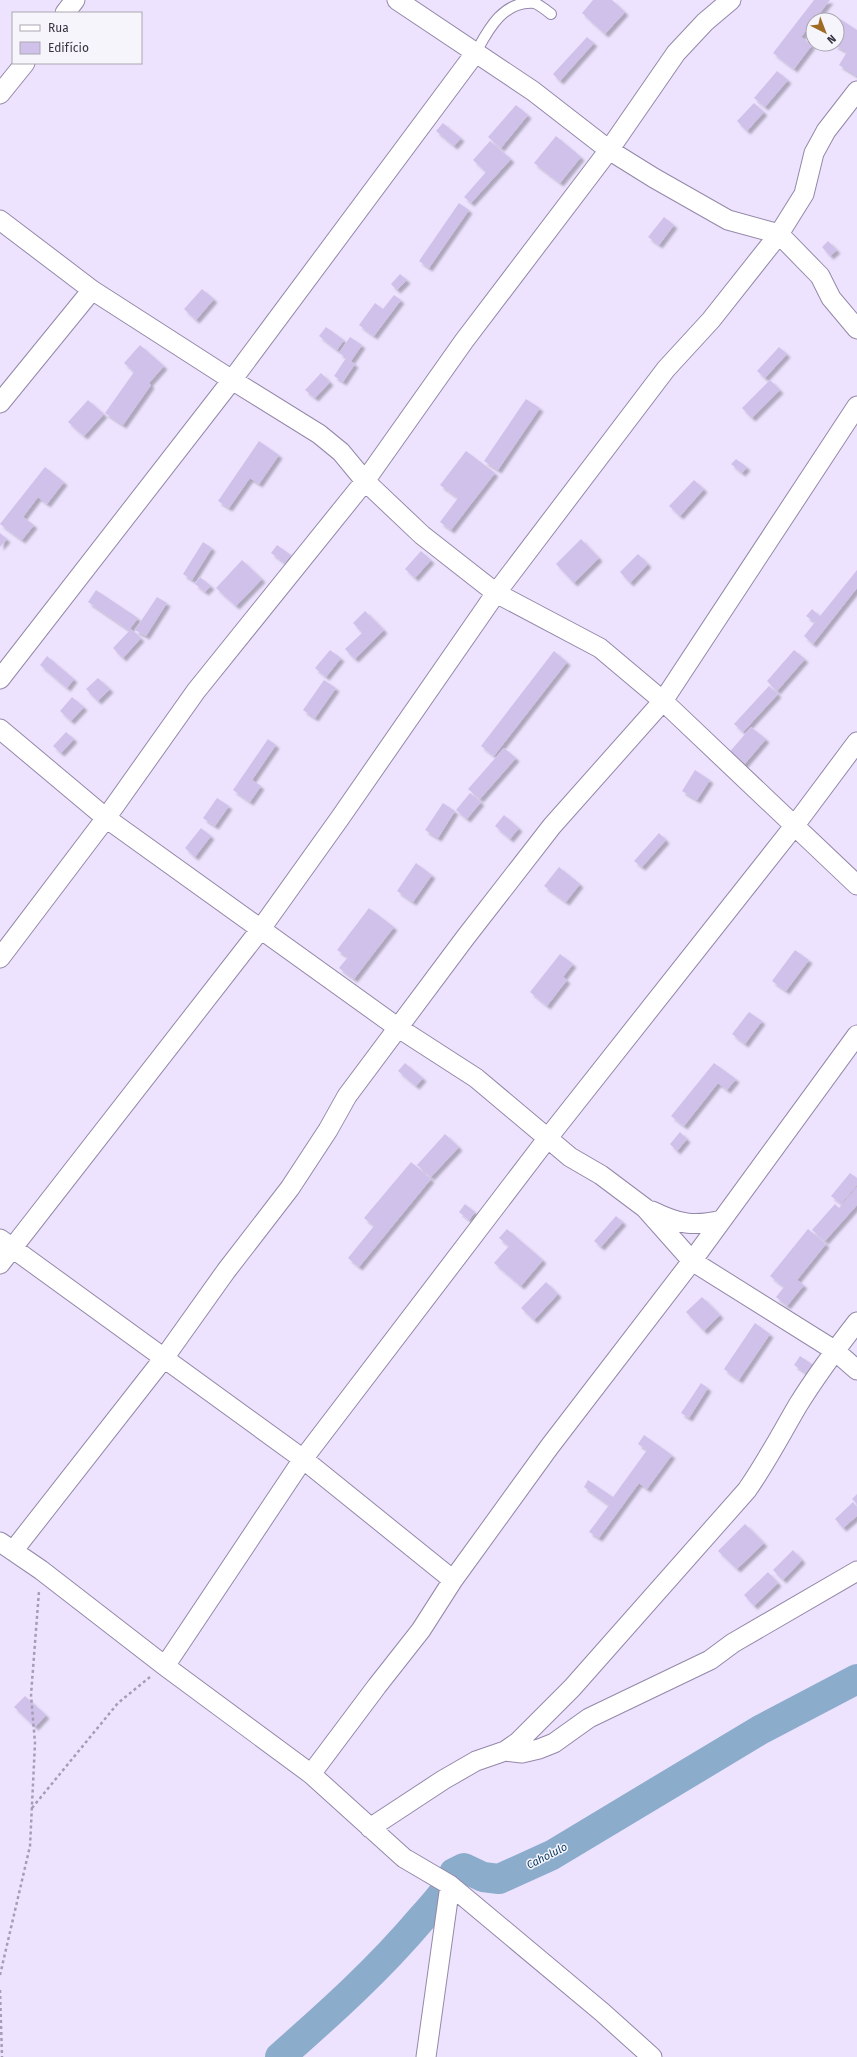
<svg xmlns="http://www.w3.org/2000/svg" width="857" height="2057" font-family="'Fira Sans',sans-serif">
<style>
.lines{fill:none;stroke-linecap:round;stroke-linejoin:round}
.river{stroke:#8caccc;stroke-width:30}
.building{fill:#d0c1ea;filter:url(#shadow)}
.service-casing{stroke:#9488a8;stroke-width:12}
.minor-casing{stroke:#9488a8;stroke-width:21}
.path{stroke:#a59db4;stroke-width:2.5;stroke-dasharray:3 3;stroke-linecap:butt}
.service{stroke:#fff;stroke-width:10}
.minor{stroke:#fff;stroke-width:19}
.labels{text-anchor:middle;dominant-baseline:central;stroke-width:3;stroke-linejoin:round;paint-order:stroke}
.water-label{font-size:11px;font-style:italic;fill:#0c3e68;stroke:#f7f5fc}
</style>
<defs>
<filter id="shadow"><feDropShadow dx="3.5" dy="3.5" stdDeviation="1" flood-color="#0004"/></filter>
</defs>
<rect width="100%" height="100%" fill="#ede3ff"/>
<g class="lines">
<!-- river -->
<path class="river" d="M280 2057C330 2013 379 1969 422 1918 434 1904 448 1891 454 1873L464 1868 483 1877 499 1879 552 1855 760 1730 857 1679"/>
</g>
<!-- building -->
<path class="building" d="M593 0H612L625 12 605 34 582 13Z
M814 0H830L801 37 812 45 794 69 773 53Z
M837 17 857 30V76L839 65 847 52 833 44H837V20H835Z
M587 37 594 43 560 81 553 74Z
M777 71 788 80 765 107 754 98Z
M754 103 764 112 747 131 737 121Z
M516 105 528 115 501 148 488 137Z
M443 123 461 138 454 146 436 131Z
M556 136 581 157 560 183 534 163Z
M490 141 511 159 471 203 464 197 486 172 473 160Z
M459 203 469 210 429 268 419 261Z
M664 217 674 225 659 245 648 237Z
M828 241 837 250 830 256 822 247Z
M400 274 407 280 397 290 391 284Z
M202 289 214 299 196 320 184 309Z
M394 295 401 300 374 336 359 325 375 303 383 309Z
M326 327 344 340 337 350 319 336Z
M350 337 362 345 351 361 339 353Z
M140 345 164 366 149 383 151 385 123 425 105 413 134 372 124 363Z
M779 347 787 354 765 378 757 371Z
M346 358 355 364 343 382 334 376Z
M321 373 330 382 315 398 305 390Z
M770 380 780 390 752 418 742 408Z
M526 399 540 408 498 470 484 461Z
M88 400 104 414 84 436 68 422Z
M259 441 279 455 259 484 250 478 229 508 218 501Z
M466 451 495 473 451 530 440 522 458 498 440 485Z
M736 459 747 467 742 473 731 464Z
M45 467 64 482 47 504 38 497 23 517 34 525 22 540 0 524Z
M694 480 704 489 680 516 669 506Z
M0 533 7 539 0 547Z
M581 539 599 558 574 583 556 564Z
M203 542 212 548 192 580 183 574Z
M277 545 291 555 285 563 271 553Z
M421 551 431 560 415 578 405 569Z
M638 554 648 564 630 583 620 572Z
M242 560 262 579 236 606 216 588Z
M857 570V588L813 644 804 636 815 622 806 616 812 609 820 616Z
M200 577 211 586 205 592 195 584Z
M96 590 138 618 129 630 88 602Z
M157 597 167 603 146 636 135 630Z
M365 611 384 630 355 659 345 649 362 633 353 623Z
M131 629 141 638 123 658 113 648Z
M330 650 341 658 326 677 315 668Z
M794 650 805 659 777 691 767 681Z
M554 651 567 662 494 756 481 746Z
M47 656 74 679 67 688 40 665Z
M98 678 110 689 98 701 86 689Z
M324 680 336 688 315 718 303 710Z
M769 686 778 694 743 732 734 724Z
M72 697 84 707 71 721 60 711Z
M751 727 766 739 742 767 727 755Z
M66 732 74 739 61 753 53 746Z
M268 739 276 745 252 780 261 786 250 802 233 790Z
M504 748 516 758 480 799 468 789Z
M695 770 710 780 697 800 682 791Z
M470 793 481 802 467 819 456 810Z
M217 798 229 806 215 826 203 818Z
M443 803 455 811 438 838 425 830Z
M504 815 519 828 510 839 495 826Z
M201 828 211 836 195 857 185 848Z
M659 833 666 840 642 867 634 861Z
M416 863 432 875 413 902 397 891Z
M559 867 580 884 566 902 544 886Z
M369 908 394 927 354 979 339 968 348 957 337 950Z
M795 950 809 960 786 991 772 981Z
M560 954 573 964 563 977 567 980 547 1006 530 992Z
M749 1012 762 1021 745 1044 732 1034Z
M405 1063 423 1078 416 1086 398 1071Z
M714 1063 736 1079 727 1090 718 1083 684 1126 671 1116Z
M680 1132 687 1139 677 1151 670 1144Z
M445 1134 459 1147 431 1177 417 1165Z
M411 1162 431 1179 359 1267 348 1258 374 1226 364 1218Z
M850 1173 857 1178V1185L841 1204 831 1196Z
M857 1187V1205L825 1241 812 1230 835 1204 839 1208Z
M465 1204 475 1212 469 1220 459 1212Z
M616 1216 623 1222 601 1247 594 1241Z
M507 1229 543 1260 521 1286 494 1263 509 1246 499 1238Z
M808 1229 826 1244 797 1280 804 1285 787 1306 776 1297 784 1287 770 1276Z
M546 1282 558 1294 534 1320 521 1308Z
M702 1297 720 1315 704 1331 686 1312Z
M755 1323 770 1334 739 1380 724 1369Z
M800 1356 815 1366 809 1375 794 1365Z
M701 1383 708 1388 689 1418 681 1413Z
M644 1435 672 1455 647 1489 639 1483 599 1538 589 1532 609 1505 584 1487 588 1480 613 1497 647 1450 638 1444Z
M857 1494V1504L852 1499Z
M853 1502 857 1507V1516L843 1528 835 1519Z
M745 1524 764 1543 737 1569 718 1551Z
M793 1550 802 1560 783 1580 773 1570Z
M768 1572 778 1583 754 1606 744 1595Z
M25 1696 46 1715 35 1727 14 1707Z"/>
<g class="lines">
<defs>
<path id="service" d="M476 52C488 30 503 0 535 3 541 6 546 10 551 14"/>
<path id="minor" d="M397 0 533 91 609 150 654 178 728 220 779 234 820 276 831 298 857 329
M65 13 75 0
M0 94 25 63
M0 220 92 290 232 380 319 434 341 452 365 481 422 535 496 593 600 648 663 701 552 826 465 938 347 1096 328 1130 290 1188 226 1271 164 1358 13 1551
M0 403 92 290
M857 406 663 701 857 885
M0 679 232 380 476 52
M0 729 106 818 397 1027 476 1078 570 1157 601 1175 645 1208 692 1261 834 1350 857 1370
M0 958 106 818 196 691 365 481 464 341 609 150 676 53 705 22 731 0
M652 1211C679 1224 693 1227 722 1220
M0 1239 303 1459 453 1580
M0 1264 260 930 340 818 496 593 666 369 711 320 779 234 804 194 814 153 826 131 857 91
M0 1542 41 1570 165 1666 311 1774 404 1858 450 1885 602 2012 652 2057
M165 1666 303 1459 547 1139 795 825 857 742
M505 1751 522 1753 539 1749 554 1743 589 1718 710 1660 733 1643 857 1571
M311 1774 377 1686 421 1630 453 1580 550 1446 692 1261 857 1035
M370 1828 443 1780 476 1761 505 1751 518 1742 572 1688 747 1490C766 1463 781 1434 798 1405 816 1376 836 1349 857 1322
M426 2057 450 1885"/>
</defs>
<!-- service casing -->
<use href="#service" class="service-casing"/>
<!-- minor casing -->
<use href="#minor" class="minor-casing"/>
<!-- path -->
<path class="path" d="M32 1808 118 1703 150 1677
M0 1975 30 1846 35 1743 31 1695 39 1591
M0 1990 2 2057"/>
<!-- service -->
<use href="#service" class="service"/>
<!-- minor -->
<use href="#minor" class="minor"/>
</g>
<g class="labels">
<!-- water labels -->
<g class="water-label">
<text transform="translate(547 1856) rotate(-27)">Caholulo</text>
</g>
</g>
<!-- legend -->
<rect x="12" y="12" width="130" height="52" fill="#f7f5fc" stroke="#aba7b1"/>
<rect x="20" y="25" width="20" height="6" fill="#ffffff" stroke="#aba7b1"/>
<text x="48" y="32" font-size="12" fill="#383341">Rua</text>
<rect x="20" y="42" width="20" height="12" fill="#d0c1ea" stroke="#aba7b1"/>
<text x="48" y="52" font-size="12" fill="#383341">Edifício</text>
<!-- north arrow -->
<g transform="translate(825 32) rotate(138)"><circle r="19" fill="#f7f5fc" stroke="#aba7b1"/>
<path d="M0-3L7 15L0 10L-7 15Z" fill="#9f6b23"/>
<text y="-6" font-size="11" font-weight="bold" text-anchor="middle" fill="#383341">N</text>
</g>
</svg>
